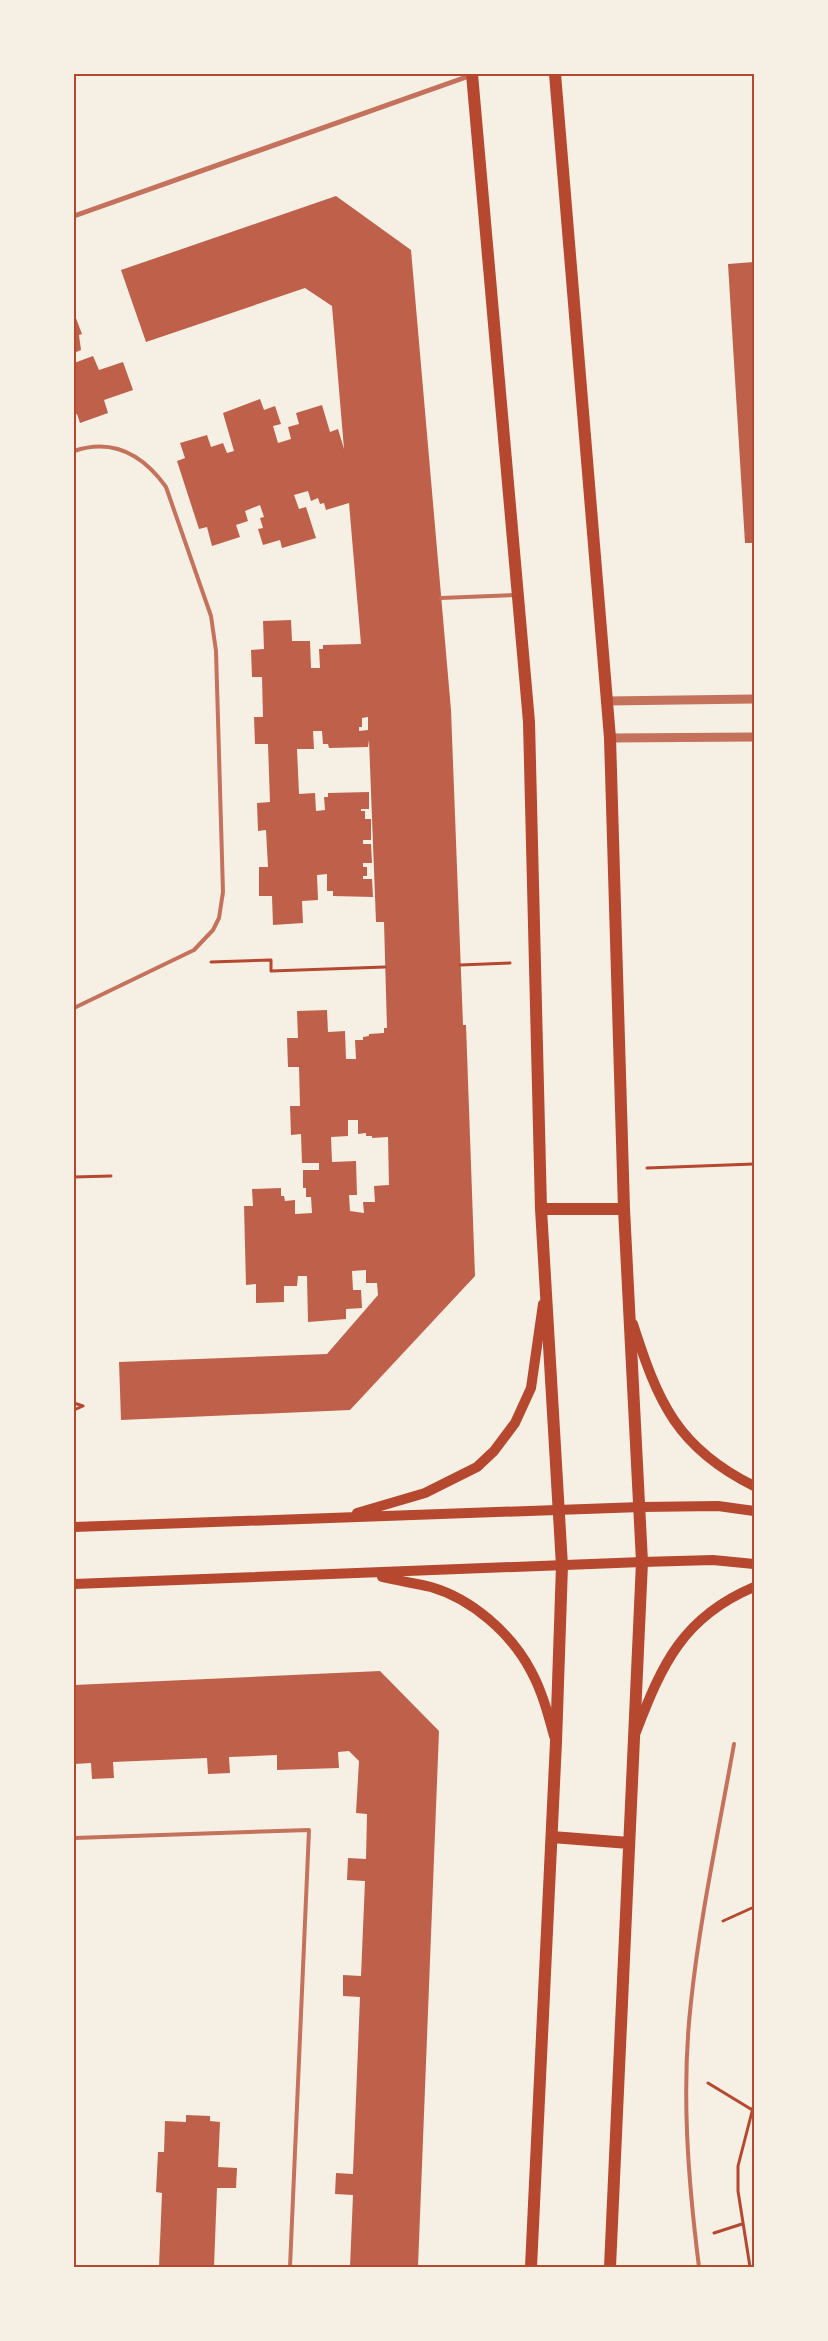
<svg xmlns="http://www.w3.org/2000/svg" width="828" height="2341" font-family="'Varela Round',sans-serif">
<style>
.building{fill:#bf614a;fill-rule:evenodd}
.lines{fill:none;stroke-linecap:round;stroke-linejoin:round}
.path{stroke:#b5482f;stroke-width:3}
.service{stroke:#c5725c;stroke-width:4}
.minor{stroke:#c5725c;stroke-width:5}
.tertiary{stroke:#c5725c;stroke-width:9}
.secondary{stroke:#b5482f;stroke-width:10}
.primary{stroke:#b5482f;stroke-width:12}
.neatline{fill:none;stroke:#b5482f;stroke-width:2}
</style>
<rect width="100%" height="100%" fill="#f6efe4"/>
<!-- building -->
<path class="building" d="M336 196 411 250 451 710 463 1025H466L475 1276 350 1410 121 1420 119 1362 327 1354 378 1295 377 1283H366V1270L352 1271 353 1290H361L362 1308 346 1309V1319L308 1322 307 1276H298L297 1286H284V1302L256 1303V1284L246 1285 244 1206H253L252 1189 281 1188V1196H284L285 1201 295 1200V1214L312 1213 311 1197H306V1188H303V1170H319V1163H302L301 1134 291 1135 290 1106H300L299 1067H288L287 1038H298L297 1011 327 1010 328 1032 345 1031 346 1059H356L355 1040H363V1037L369 1036V1034L384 1033V1028H387L384 922H376L369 740 368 747 329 748 328 744H323L322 731H313L314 749H297L299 794 315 793 316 811 325 810 324 797H328V793L369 792V809H361V811H365V819H371V840H363V844H371L372 863H363V867H367V876H363V879H372L373 897 333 896V891H327V874L317 875 318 900 302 901 303 923 273 925 272 896H259V867H268L266 830 258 831 257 803 270 802 268 744H255L254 717H263L262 677H252L251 650 264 649 263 621 291 620 292 641H310L311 668H320L319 649H323V645L361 644 349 503 326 510 324 503 320 504 318 498 311 501 308 491 294 495 299 509 306 507 316 538 282 548 280 540 263 545 258 529 263 528 260 518 264 517 260 505 245 511 248 521 236 525 240 537 212 546 207 527 199 529 177 461 185 458 180 443 207 435 211 447 223 443 227 453 234 451 223 413 260 399 264 410 275 406 281 424 273 426 278 443 291 439 288 427 299 424 296 413 322 405 330 432 338 429 344 449 332 306 305 288 146 342 121 270ZM368 717V730L359 731V727H362V718ZM348 1120H358V1134L366 1133V1136H372V1138L388 1137 389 1185 374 1186 375 1202H363L364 1213 350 1211 349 1195H357L356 1161 332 1162 331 1137 348 1136Z
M754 262V543H745L728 264Z
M74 313 82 334 79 335 81 350 74 353Z
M93 356 99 370 123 362 133 390 104 400 108 413 80 423 77 414 74 415V363Z
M380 1671 439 1731 418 2267H350L353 2195 335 2194 336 2173 353 2174 360 1997 343 1996V1975L361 1976 365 1881 347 1880 348 1858 366 1859 367 1814 356 1813 359 1761 349 1751 338 1752 339 1768 277 1770V1755L229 1757 230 1773 208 1774 207 1758 113 1762 114 1778 92 1779 91 1763 74 1764V1685Z
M186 2115 210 2116V2121L220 2122 218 2167 237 2168 236 2188H217L214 2267H159L162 2193 156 2192 158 2152H164L165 2121 186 2122Z"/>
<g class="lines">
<!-- path -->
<path class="path" d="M211 962 271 960V971L385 967
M460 965 510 963
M647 1168 754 1164
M74 1177 111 1176
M74 1403 83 1406 74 1410
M723 1921 754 1907
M708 2083 754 2111
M714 2233 742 2224
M750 2267 738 2191V2166L754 2104"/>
<!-- service -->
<path class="service" d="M74 451C113 438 143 455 166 487L211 616 216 651 223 892 219 918 213 930 194 950 74 1008
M441 598 516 595
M74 1838 309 1830 290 2267
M699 2267C688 2180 681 2090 691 2002 700 1917 719 1829 734 1744"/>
<!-- minor -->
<path class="minor" d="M74 216 472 75"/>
<!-- tertiary -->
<path class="tertiary" d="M607 701 754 699
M610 738 754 737"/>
<!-- secondary -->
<path class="secondary" d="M633 1324C658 1402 677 1448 754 1486
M357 1513 425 1493 477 1467 494 1451 515 1423 531 1388 543 1304
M74 1527 641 1507 718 1506 754 1511
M382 1577C398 1581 415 1583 431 1587 472 1599 511 1633 531 1671 542 1691 548 1714 554 1736
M74 1584 642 1562 713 1560 754 1564
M636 1732C662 1664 683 1617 754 1587"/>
<!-- primary -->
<path class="primary" d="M472 74 529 722 541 1209 562 1566 556 1742 531 2267
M555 74 610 738 624 1209 642 1562 610 2267
M541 1209H624
M552 1837 629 1843"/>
</g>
<!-- border -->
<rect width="828" height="2341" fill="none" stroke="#f6efe4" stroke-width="150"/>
<rect x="75" y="75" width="678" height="2191" class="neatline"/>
</svg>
